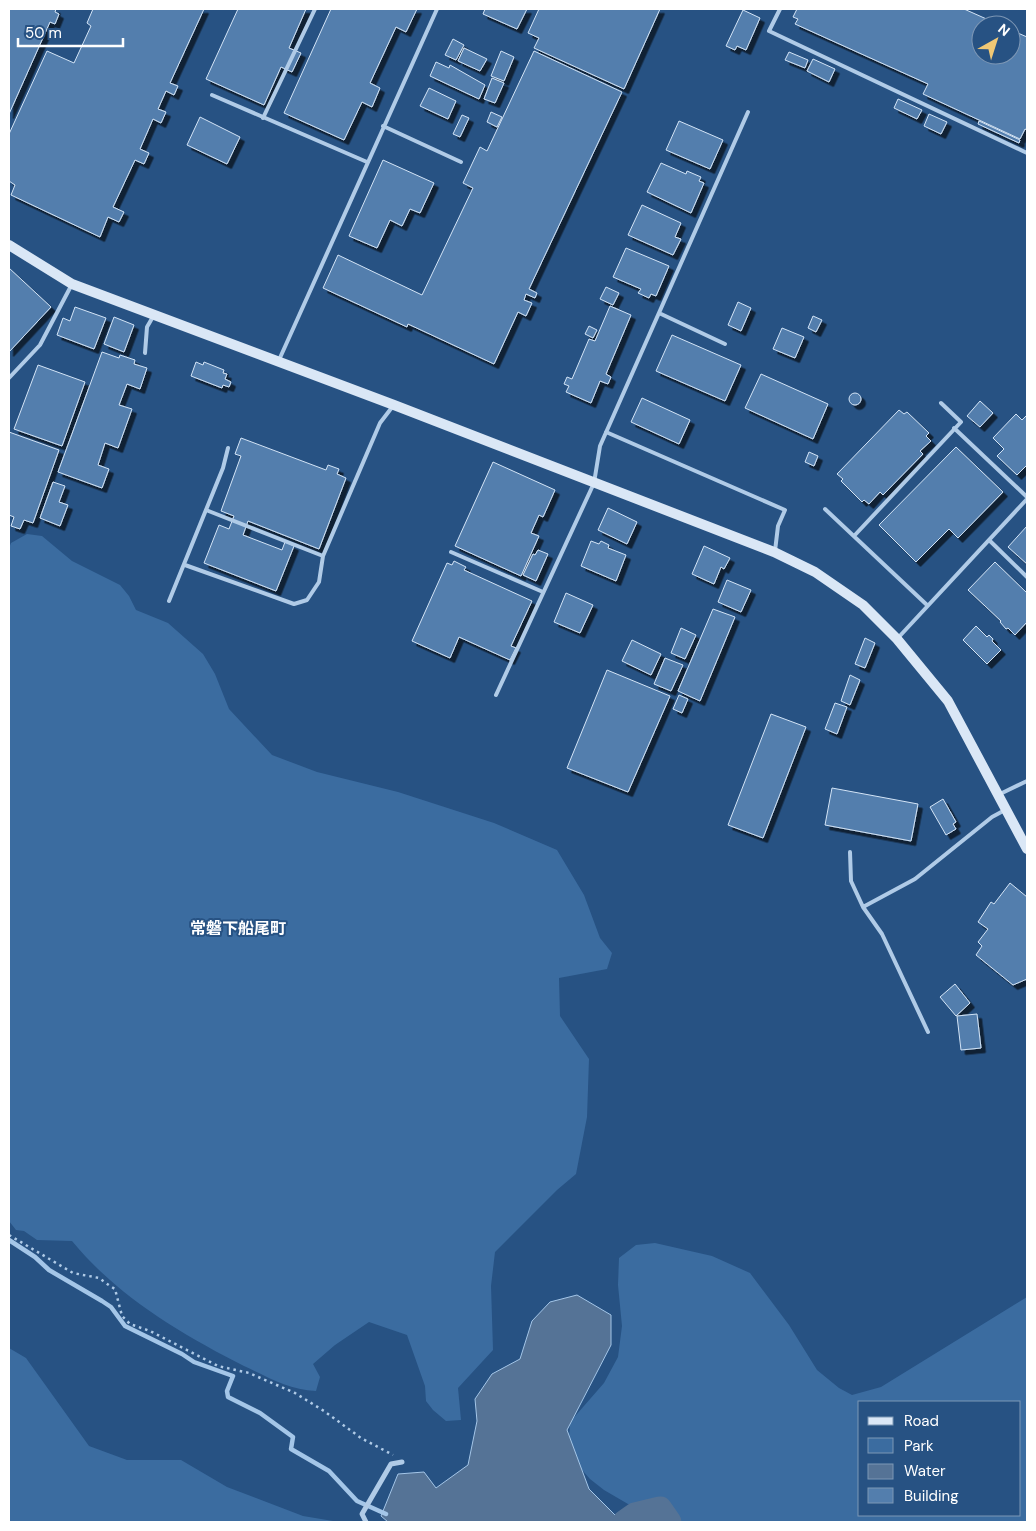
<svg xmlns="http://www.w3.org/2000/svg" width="1036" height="1531" font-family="'DM Sans','Noto Sans JP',sans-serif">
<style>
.green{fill:#3b6ca0;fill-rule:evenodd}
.water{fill:#557396;stroke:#a4c6e8}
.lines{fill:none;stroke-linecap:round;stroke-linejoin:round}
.stream{stroke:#a4c6e8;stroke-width:4.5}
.river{stroke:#557396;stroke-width:25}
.building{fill:#537ead;stroke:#d3e4f6;filter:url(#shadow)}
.path{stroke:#b0cbe7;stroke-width:2.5;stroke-dasharray:2.5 4;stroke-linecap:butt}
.lane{stroke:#b0cbe7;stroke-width:4}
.street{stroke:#b0cbe7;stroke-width:5}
.secondary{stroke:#dae7f6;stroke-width:10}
.labels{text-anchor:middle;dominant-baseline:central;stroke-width:4;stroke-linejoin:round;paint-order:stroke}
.quarter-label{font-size:16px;font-weight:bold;fill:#fff;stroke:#275283}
</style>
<defs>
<filter id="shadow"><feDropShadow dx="4.5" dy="4.5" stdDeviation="0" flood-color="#0009"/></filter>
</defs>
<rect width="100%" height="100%" fill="#275283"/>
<!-- green -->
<path class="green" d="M27 534 42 536 72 561 120 585 129 596 136 610 168 623 203 654 215 674 229 709 272 755 317 772 398 792 494 823 557 850 584 895 600 938 612 953 607 969 559 978 560 1016 589 1059 587 1117 576 1174 557 1190 495 1252 491 1286 493 1350 458 1388 461 1420 446 1421 433 1410 426 1401 425 1386 407 1335 369 1322 335 1345 313 1364 320 1377 316 1391C289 1390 268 1377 244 1366 181 1334 117 1296 72 1241L37 1240 24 1231 16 1230 9 1221V548L11 543Z
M655 1243 712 1256 750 1273 789 1325 817 1370 839 1388 852 1395 881 1387 1027 1297V1522H667L663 1515 628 1504 604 1490 590 1479 574 1461 569 1442 570 1422 604 1383 618 1357 622 1326 618 1285 619 1258 636 1245ZM860 1402H1020V1515H860Z
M9 1348 26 1358 89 1446 127 1460H181L227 1487 303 1516 339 1522H9Z"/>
<!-- water -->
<path class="water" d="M577 1295 611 1315V1345L567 1430 589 1489 622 1522H388L381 1516 398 1474 424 1472 436 1488 468 1465 477 1421 475 1399 492 1374 520 1359 532 1321 550 1302Z"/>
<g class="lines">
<!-- stream -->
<path class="stream" d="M9 1240 35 1257 49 1270 102 1301 111 1307 125 1326 182 1354 194 1362 233 1376 227 1391 228 1397 260 1413 293 1437 291 1449 329 1471 357 1501 386 1514"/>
<!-- river -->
<path class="river" d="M625 1522 635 1515 660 1509 669 1522"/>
</g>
<!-- building -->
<path class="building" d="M9 9H56L55 12 59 14 55 24 50 22 9 114Z
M93 9H204L170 83 178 86 174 95 166 91 158 109 166 112 161 123 153 119 140 149 149 153 144 164 135 160 113 207 124 212 119 222 108 217 100 237 11 195 15 185 9 181V134L47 51 74 63 91 26 87 23Z
M238 9H306L289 48 301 53 292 72 281 67 264 105 206 79Z
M331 9H417L406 32 396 27 370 83 380 88 372 107 362 102 344 140 284 113Z
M485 9H527L517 29 483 14Z
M539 9H660L624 89 534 48 539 38 528 33Z
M797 9H964L1000 25H981V55H1011V30L1027 37V130L1025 129 1020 139 923 94 928 84 795 24 798 19 793 17Z
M743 10 760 18 746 50 737 46 735 50 726 46Z
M453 39 464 45 456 60 445 55Z
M464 48 487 59 480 71 458 61Z
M501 51 514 57 504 81 491 76Z
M534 51 622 92 529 289 537 293 535 298 526 294 524 300 532 303 526 316 518 312 494 364 408 324 407 327 323 288 338 255 422 295 473 188 463 183 480 147 487 151Z
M789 52 808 60 805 68 785 60Z
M813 59 835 69 829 82 807 71Z
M436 62 449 68 450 65 485 85 479 99 430 76Z
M492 78 504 83 495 103 484 99Z
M429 88 456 101 448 119 420 106Z
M898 99 922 110 917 119 894 108Z
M491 112 502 117 497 127 487 122Z
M929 114 947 122 941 134 924 126Z
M462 115 469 118 460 137 453 134Z
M200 117 240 137 227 164 187 145Z
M679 121 723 140 710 169 666 150Z
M979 121 1020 140 1019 143 978 124Z
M383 160 434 183 420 213 410 209 402 226 390 220 377 248 349 236Z
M661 163 686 174 687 171 701 177 699 181 704 183 691 213 647 192Z
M642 205 681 223 675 237 681 239 673 255 628 235Z
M626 248 669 266 656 296 651 294 649 298 638 293 641 289 613 277Z
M9 268 51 307 9 352Z
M606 287 619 293 613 305 600 299Z
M738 302 751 308 741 331 728 325Z
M610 306 631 315 606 374 611 377 608 384 600 381 591 403 566 392 569 386 564 384 567 377 572 379 589 339 595 341Z
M75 307 106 318 94 349 57 335 63 318 70 321Z
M813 316 822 320 816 332 808 328Z
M114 317 134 325 124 352 104 344Z
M589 326 597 330 593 338 585 334Z
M782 328 804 337 795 358 773 349Z
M672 335 741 365 725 401 656 371Z
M102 352 119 358 120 355 135 360 134 364 147 368 140 389 127 384 119 405 132 409 118 448 105 443 98 465 109 469 102 488 58 472Z
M196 362 203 365 204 362 224 370 223 373 227 374 225 379 231 382 229 387 223 385 222 388 191 376Z
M38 365 85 382 62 446 14 429Z
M761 374 828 404 813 439 745 408Z
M849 399a6 6 0 1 1 12 0a6 6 0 1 1-12 0Z
M642 398 690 420 679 444 631 422Z
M980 401 993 413 980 427 967 416Z
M899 410 904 414 907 412 929 433 926 436 931 441 920 451 923 454 883 495 880 492 869 504 864 500 862 502 841 481 843 479 837 474Z
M1016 414 1022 420 1027 415V465L1017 475 997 456 1004 449 993 438Z
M9 432 59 450 33 523 24 520 20 529 11 526 14 517 9 515Z
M241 438 326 470 328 465 339 469 337 474 346 478 319 549 248 521 243 535 282 550 285 542 294 546 276 591 204 563 219 525 229 529 234 516 221 511 241 456 235 454Z
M956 447 1003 492 958 538 949 529 916 562 879 525Z
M809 452 818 456 814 466 805 462Z
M493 462 555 490 543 517 539 515 531 533 539 536 521 576 455 546Z
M53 482 65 486 59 502 68 505 60 526 40 518Z
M608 508 637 522 627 544 598 530Z
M1027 526V564L1008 547Z
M591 541 599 544 601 541 609 545 608 548 626 555 616 581 581 566Z
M704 546 730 558 724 569 721 567 714 584 692 574Z
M538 550 548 554 536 581 523 575 533 554 535 555Z
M454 561 466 567 464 570 532 601 511 646 516 648 510 660 459 637 450 658 412 641 447 563 452 565Z
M995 562 1027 593V622L1015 635 1008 628 1006 629 1000 622 1001 621 968 590Z
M727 580 751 590 741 612 718 602Z
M566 593 593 605 580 633 554 622Z
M713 609 735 617 700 701 678 691Z
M976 626 987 637 989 635 993 639 992 641 1001 650 987 664 963 640Z
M681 628 696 635 685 659 671 653Z
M865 638 875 643 865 668 855 664Z
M632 640 661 654 651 675 622 661Z
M665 658 683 665 671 691 654 684Z
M607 670 670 696 628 792 567 768Z
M850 675 860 680 850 705 841 701Z
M679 695 688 699 682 713 673 709Z
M835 703 847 707 837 734 825 729Z
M771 714 806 727 763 838 728 825Z
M832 788 918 804 911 841 825 825Z
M943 799 956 822 953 824 956 829 946 835 930 807Z
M1010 883 1027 897V979L1013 985 976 955 982 946 978 942 988 929 978 922 991 902 994 904Z
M955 984 970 1003 956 1016 940 997Z
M977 1014 981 1048 961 1050 957 1016Z"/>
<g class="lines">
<!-- path -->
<path class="path" d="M9 1235 73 1273 99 1278 110 1286 115 1289 122 1316 130 1324 150 1331 218 1366 249 1373 295 1393 324 1411 361 1438 393 1455"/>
<!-- lane -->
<path class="lane" d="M780 9 769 31 1027 153
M212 95 367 162
M263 118 315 9
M383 126 461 162
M659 313 725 344
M145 353 147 327 154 315
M279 360 437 9
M9 378 40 345 71 286
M954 428 1027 497
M606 432 785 510 778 526 775 551
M825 509 927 605
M206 510 323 556 380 423 393 406
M854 536 961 422 941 403
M989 540 1027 577
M451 552 543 592
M185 565 294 604 307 600 319 582 323 556
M169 601 223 468 228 448
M897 639 1027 499
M496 695 594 483 600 446 748 112
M1000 794 1027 781
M850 852 851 881 863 907 882 934 928 1032
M863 907 915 879 992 817 1005 810"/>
<!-- street -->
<path class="street" d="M366 1522 362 1514 391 1464 402 1462"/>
<!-- secondary -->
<path class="secondary" d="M9 245 72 284 394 405 774 552 815 572 863 605 897 639 948 701 1027 849"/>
</g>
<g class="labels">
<!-- quarter labels -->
<g class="quarter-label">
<text x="238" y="928">常磐下船尾町</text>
</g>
</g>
<!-- border -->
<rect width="1036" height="1531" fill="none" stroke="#ffffff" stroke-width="20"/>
<!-- legend -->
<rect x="858" y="1401" width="162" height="115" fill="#275283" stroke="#7d97b5"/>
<rect x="868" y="1417" width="25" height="8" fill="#dae7f6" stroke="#7d97b5"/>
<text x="904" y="1426" font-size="15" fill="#ffffff">Road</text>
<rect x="868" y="1438" width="25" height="15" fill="#3b6ca0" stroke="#7d97b5"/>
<text x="904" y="1451" font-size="15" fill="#ffffff">Park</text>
<rect x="868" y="1464" width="25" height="15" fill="#557396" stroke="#7d97b5"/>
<text x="904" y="1476" font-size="15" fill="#ffffff">Water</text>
<rect x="868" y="1488" width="25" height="15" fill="#537ead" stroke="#7d97b5"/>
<text x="904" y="1501" font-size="15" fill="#ffffff">Building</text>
<!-- north arrow -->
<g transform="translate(996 40) rotate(39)"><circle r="24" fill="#275283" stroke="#7d97b5"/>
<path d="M0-4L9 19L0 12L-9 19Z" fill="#f0c875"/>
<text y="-8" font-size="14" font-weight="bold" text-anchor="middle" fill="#ffffff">N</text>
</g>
<!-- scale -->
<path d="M18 38v8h105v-8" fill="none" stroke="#ffffff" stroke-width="2.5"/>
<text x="25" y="38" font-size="15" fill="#ffffff" stroke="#275283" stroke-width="4" paint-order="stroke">50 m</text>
</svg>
